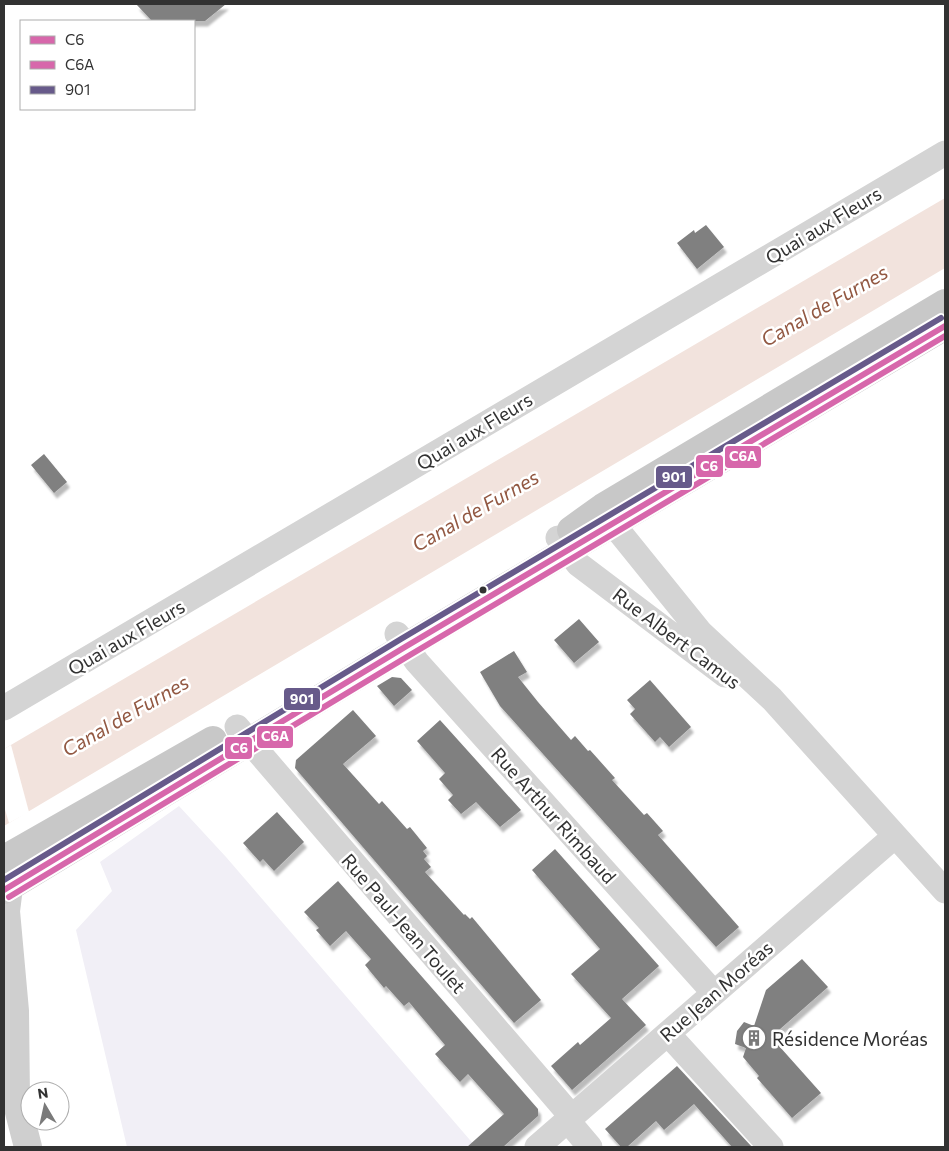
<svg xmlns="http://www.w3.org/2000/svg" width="949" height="1151" font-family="Commissioner,sans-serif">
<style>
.green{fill:#f1eff6}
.water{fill:#f2e3dd}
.pier{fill:#fff}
.building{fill:#808080;filter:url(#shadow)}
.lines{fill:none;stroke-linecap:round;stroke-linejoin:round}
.street{stroke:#d4d4d4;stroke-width:25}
.secondary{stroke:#cfcfcf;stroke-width:28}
.primary{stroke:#c8c8c8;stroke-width:28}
.bus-1-casing{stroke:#fff;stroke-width:10}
.bus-2-casing{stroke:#fff;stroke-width:10}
.bus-3-casing{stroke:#fff;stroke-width:10}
.bus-1{stroke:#d767ab;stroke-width:6}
.bus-2{stroke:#d767ab;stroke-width:6}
.bus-3{stroke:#675a8a;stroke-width:6}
.bus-dot{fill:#323232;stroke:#fff;stroke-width:2}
.labels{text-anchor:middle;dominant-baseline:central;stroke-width:5;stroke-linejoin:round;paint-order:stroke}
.street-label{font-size:19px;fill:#323232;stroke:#fff}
.poi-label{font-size:19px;fill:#323232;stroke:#fff;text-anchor:start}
.water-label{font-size:20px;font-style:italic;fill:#925842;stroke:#fff}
.line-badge{stroke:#fff;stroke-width:2}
.badge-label{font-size:14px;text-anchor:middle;font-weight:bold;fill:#fff}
</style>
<defs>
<filter id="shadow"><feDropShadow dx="3" dy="5.5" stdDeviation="1" flood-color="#0004"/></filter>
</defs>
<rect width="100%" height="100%" fill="#fff"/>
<!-- green -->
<path class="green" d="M179 806 226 857 476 1147H127L76 930 112 891 100 862Z"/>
<!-- water -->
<path class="water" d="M945 198V268L4 826V749Z"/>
<!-- pier -->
<path class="pier" d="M11 745 29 812 9 823 4 806V749Z"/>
<!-- building -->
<path class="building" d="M136 4H226L205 21H152Z
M706 225 724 247 697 269 677 243 694 230 695 233Z
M44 454 67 482 54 493 31 465Z
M579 619 599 642 574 663 554 640Z
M514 651 527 672 518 677 538 702 571 740 575 736 588 751 590 750 615 778 612 780 644 815 647 813 663 831 658 835 739 927 716 947 500 706 480 672Z
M392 677 401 678 412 690 394 706 377 686Z
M650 680 691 727 669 747 660 737 655 742 630 714 635 709 627 700Z
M353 710 376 736 343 764 379 804 382 801 407 829 410 827 427 848 423 851 427 856 424 859 431 867 425 872 464 915 465 914 470 919 472 917 541 1000 514 1023 295 768 296 760Z
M440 720 521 810 500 827 476 802 461 814 448 800 453 795 439 779 445 773 417 741Z
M277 812 304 842 274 871 263 859 260 862 243 843Z
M555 849 659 966 622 999 646 1025 572 1090 551 1066 578 1042 580 1045 611 1018 571 974 600 949 532 870Z
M338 881 538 1109V1116L503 1147H467L504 1114 468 1074 460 1082 435 1054 445 1045 409 1002 404 1006 386 986 384 988 365 965 371 959 346 931 330 946 316 930 319 928 304 912Z
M802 959 828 987 771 1037 821 1093 792 1118 757 1078 759 1076 743 1057 746 1048 735 1044 737 1031 744 1022 754 1026 766 990Z
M677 1066 752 1147H732L694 1104 664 1130 656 1121 627 1147H621L605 1129Z"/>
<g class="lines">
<!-- street -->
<path class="street" d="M603 507 621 534 701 633 772 699 945 891
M558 538 578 564 725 675
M397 634 417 662 714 993
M4 708 945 153
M237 727 572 1117
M668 1034 771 1147
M568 1121 590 1147
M537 1147 895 836"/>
<!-- secondary -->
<path class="secondary" d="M9 887 6 911 15 1011 16 1099
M11 1081 28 1147"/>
<!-- primary -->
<path class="primary" d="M571 530 603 507 945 303
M4 859 213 740
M4 890 405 647 945 326"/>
<defs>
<path id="bus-1" d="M4 890 405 647 945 326"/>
<path id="bus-2" d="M9 897 410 655 945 336"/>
<path id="bus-3" d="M4 880 401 639 941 318"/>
</defs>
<!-- bus-1 casing -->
<use href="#bus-1" class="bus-1-casing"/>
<!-- bus-2 casing -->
<use href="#bus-2" class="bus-2-casing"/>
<!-- bus-3 casing -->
<use href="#bus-3" class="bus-3-casing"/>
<!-- bus-1 -->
<use href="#bus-1" class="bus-1"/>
<!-- bus-2 -->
<use href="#bus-2" class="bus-2"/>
<!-- bus-3 -->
<use href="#bus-3" class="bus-3"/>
</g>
<!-- icons -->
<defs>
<symbol id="building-ring" viewBox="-11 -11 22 22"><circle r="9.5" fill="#fff" stroke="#7a7a7a" stroke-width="1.5"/><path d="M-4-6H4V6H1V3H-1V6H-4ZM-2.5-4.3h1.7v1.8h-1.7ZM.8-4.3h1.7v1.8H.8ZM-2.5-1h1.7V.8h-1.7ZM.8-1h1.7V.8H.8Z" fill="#7a7a7a"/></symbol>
</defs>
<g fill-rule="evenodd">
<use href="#building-ring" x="740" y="1024" width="28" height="28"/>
</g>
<!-- markers -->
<circle class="bus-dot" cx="483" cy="590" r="4.5"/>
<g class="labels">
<!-- street labels -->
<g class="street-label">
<text transform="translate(823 225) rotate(-31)">Quai aux Fleurs</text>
<text transform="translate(474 431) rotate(-31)">Quai aux Fleurs</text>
<text transform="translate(126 637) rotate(-30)">Quai aux Fleurs</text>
<text transform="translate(677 638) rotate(37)">Rue Albert Camus</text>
<text transform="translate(554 815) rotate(48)">Rue Arthur Rimbaud</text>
<text transform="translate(404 923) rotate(49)">Rue Paul-Jean Toulet</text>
<text transform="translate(716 991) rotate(-41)">Rue Jean Moréas</text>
</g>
<!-- poi labels -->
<g class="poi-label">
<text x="772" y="1038">Résidence Moréas</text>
</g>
<!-- water labels -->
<g class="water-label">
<text transform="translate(824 305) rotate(-30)">Canal de Furnes</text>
<text transform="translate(475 510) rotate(-30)">Canal de Furnes</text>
<text transform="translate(125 715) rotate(-30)">Canal de Furnes</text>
</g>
</g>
<g class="line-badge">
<rect x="724" y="445" width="38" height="24" rx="5" fill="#d767ab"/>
<rect x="695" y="454" width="29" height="24" rx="5" fill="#d767ab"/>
<rect x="655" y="465" width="38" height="24" rx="5" fill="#675a8a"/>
<rect x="283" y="687" width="38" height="24" rx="5" fill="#675a8a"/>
<rect x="256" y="725" width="38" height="24" rx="5" fill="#d767ab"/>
<rect x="224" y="736" width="29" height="24" rx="5" fill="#d767ab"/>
</g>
<g class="badge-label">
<text x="743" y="461">C6A</text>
<text x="709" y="471">C6</text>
<text x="674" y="482">901</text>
<text x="302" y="704">901</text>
<text x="275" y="741">C6A</text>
<text x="239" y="753">C6</text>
</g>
<!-- border -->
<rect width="949" height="1151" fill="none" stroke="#323232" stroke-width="10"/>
<!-- legend -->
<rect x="20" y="20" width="175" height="90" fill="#ffffff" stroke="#adadad"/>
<rect x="30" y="36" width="25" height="8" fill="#d767ab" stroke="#adadad"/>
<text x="65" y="45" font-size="15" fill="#323232">C6</text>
<rect x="30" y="61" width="25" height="8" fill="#d767ab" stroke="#adadad"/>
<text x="65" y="70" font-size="15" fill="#323232">C6A</text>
<rect x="30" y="86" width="25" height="8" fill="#675a8a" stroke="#adadad"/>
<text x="65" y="95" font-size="15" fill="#323232">901</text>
<!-- north arrow -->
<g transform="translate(45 1106) rotate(351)"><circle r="24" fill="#ffffff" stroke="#adadad"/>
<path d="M0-4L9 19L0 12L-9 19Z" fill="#7a7a7a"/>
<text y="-8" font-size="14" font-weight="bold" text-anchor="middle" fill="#323232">N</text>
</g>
</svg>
